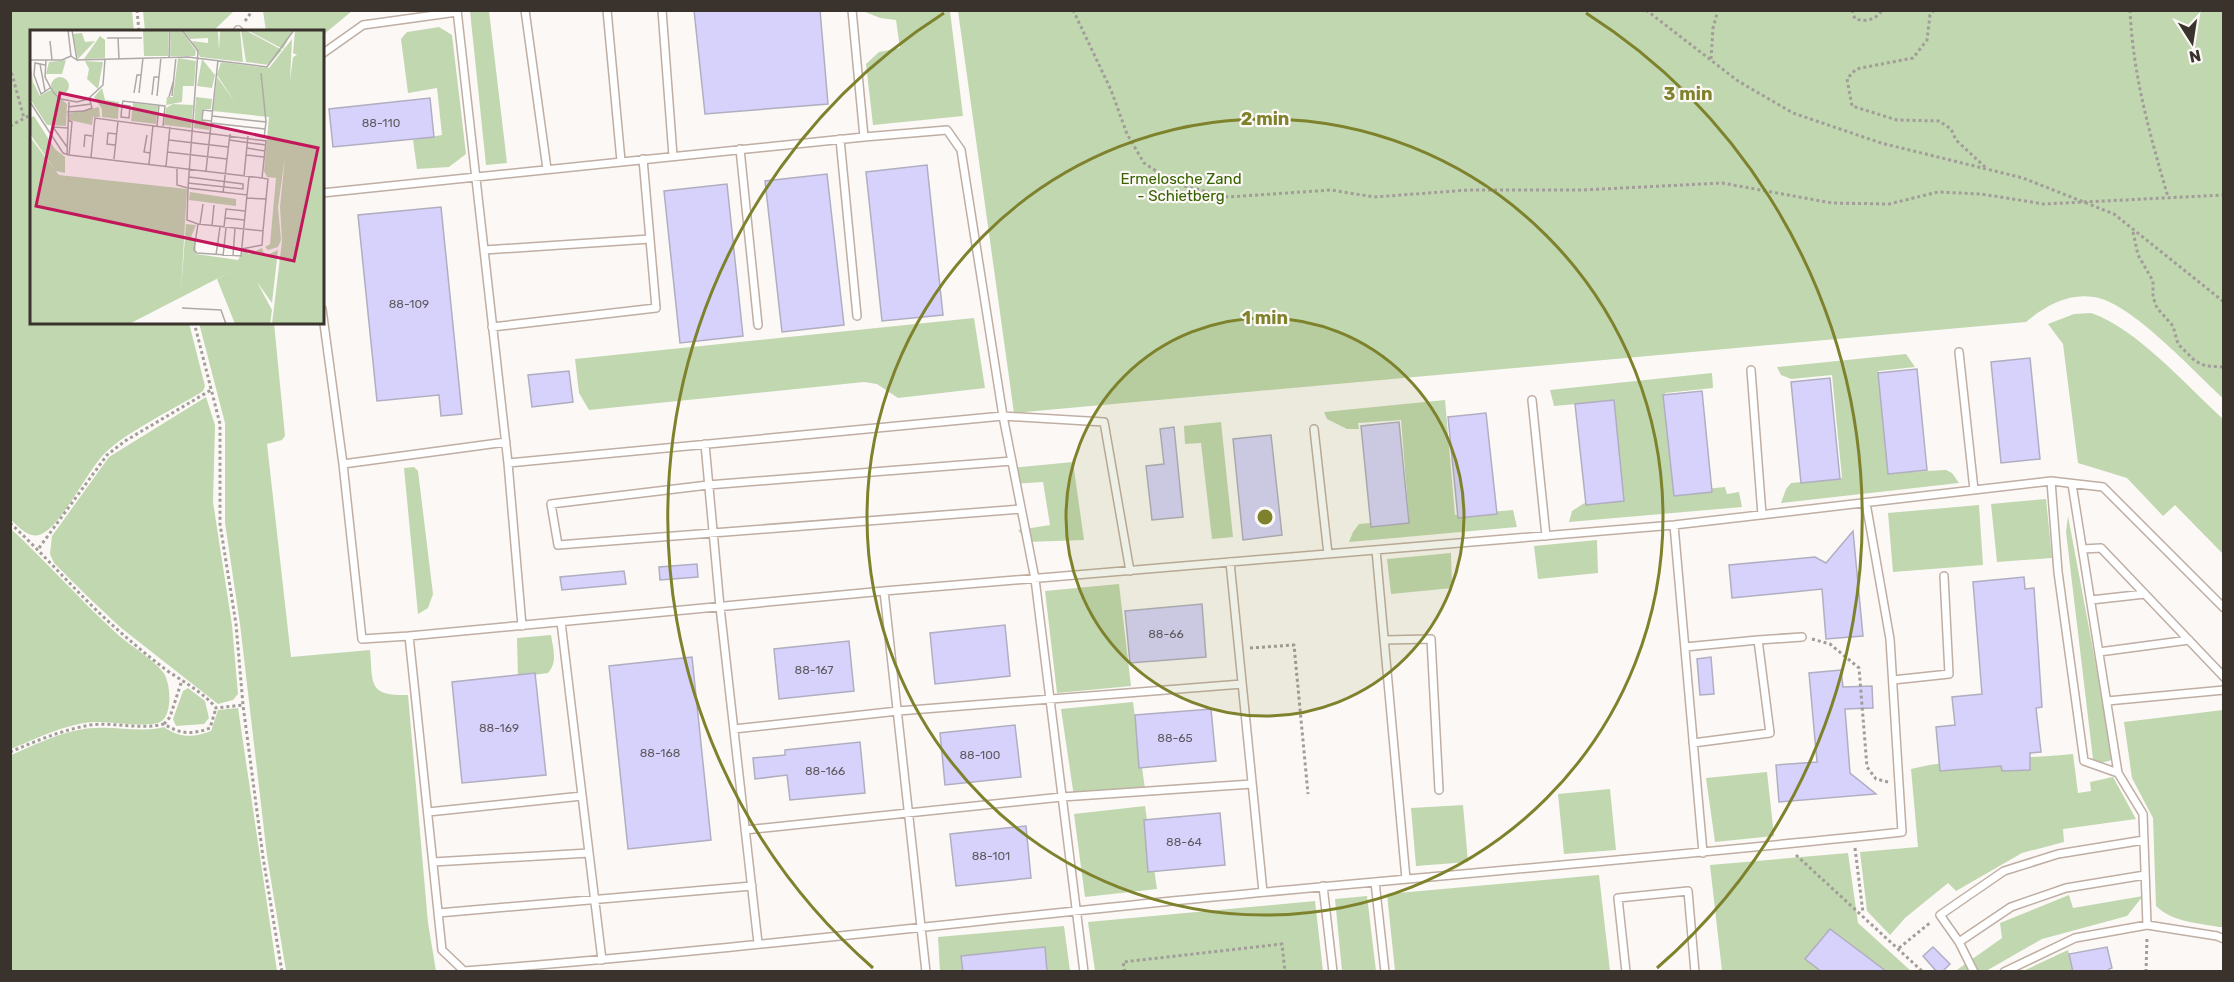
<svg xmlns="http://www.w3.org/2000/svg" width="2234" height="982" font-family="Rubik,sans-serif">
<style>
.green{fill:#c0d7b0}
.building{fill:#d6d2fb;stroke:#b0aec0;stroke-width:1.5}
.lines{fill:none;stroke-linecap:round;stroke-linejoin:round}
.lane-casing{stroke:#bfaea3;stroke-width:10}
.path{stroke:#a29d99;stroke-width:3;stroke-dasharray:3 3;stroke-linecap:butt}
.lane{stroke:#fff;stroke-width:7}
.ring{fill:none;stroke:#7f822c;stroke-width:3}
.labels{text-anchor:middle;dominant-baseline:central;stroke-width:4.5;stroke-linejoin:round;paint-order:stroke}
.number-label{font-size:12px;fill:#605a60}
.park-label{font-size:15px;fill:#376200;stroke:#fcf8f6}
.inset-road{fill:none;stroke:#aea9a6;stroke-width:1.5}
.view{fill:#c2185b;fill-opacity:0.15;stroke:#c2185b;stroke-width:3}
.inset-edge{fill:none;stroke:#39322d;stroke-width:3}
.centre{fill:#7f822c;stroke:#fcf8f6;stroke-width:3}
.ring-label{font-size:18px;text-anchor:middle;font-weight:bold;fill:#7f822c;stroke:#fcf8f6;stroke-width:4.5;stroke-linejoin:round;paint-order:stroke}
</style>
<rect width="100%" height="100%" fill="#fcf8f6"/>
<!-- green -->
<path class="green" d="M10 11H132L134 31 32 32V322L189 323 205 386 203 391C175 409 125 432 103 455 86 474 63 521 45 532 31 542 20 528 10 519Z
M143 11V10L234 11 212 32 145 31Z
M263 11V10L352 11 323 35 322 32 266 31Z
M470 11H489L507 163 486 165Z
M863 11H950L963 116 873 125 866 64 879 52 900 48 896 20 880 18Z
M958 11H2223V398C2194 372 2131 302 2094 297 2068 293 2045 306 2026 322L1014 413Z
M439 27 452 35 466 154 449 167 417 169 413 140 442 135 437 88 408 93 401 39 407 32Z
M2091 313C2136 328 2187 386 2223 419V554L2175 505 2163 516 2127 478 2078 463 2063 344 2048 324 2074 314Z
M974 318 985 388 898 398 877 384 864 382 589 410 579 393 575 359Z
M199 323H274L285 436 282 440 267 444 291 657 370 650C373 685 368 696 408 695L428 923 436 971H286L267 856 240 624 225 523V423Z
M1906 354 1915 367 1878 371 1888 473 1946 470 1952 473 1959 483 1781 503 1786 489 1791 483 1842 478 1832 375 1791 379 1781 375 1777 367Z
M1712 373 1713 388 1665 393 1675 492 1725 487 1727 494 1739 492 1742 507 1569 522 1572 511 1586 502 1611 401 1554 406 1550 390Z
M206 397 215 425 213 502 232 625 238 694 233 700 218 704 120 627 87 596 54 563 50 554 52 536 109 457Z
M1445 400 1455 515 1513 510 1517 527 1349 542 1353 532 1359 524 1409 520 1401 420 1358 423 1359 429H1347L1327 419 1324 412Z
M1221 422 1233 537 1212 539 1201 443 1185 444 1184 426Z
M1073 462 1084 540 1027 542 1018 530 1050 525 1043 482 1012 484 1010 468Z
M414 467 418 471 433 594 428 608 418 614 404 468Z
M2046 499 2052 558 1997 562 1991 504Z
M1979 505 1983 565 1893 572 1888 513Z
M2068 516 2113 756 2111 760C2104 763 2099 763 2093 759L2066 532Z
M10 528C46 561 78 598 114 631 128 645 150 656 163 672 171 682 173 716 160 722 149 728 109 721 93 722 65 724 36 739 11 749Z
M1597 540 1598 573 1538 579 1534 546Z
M1451 553 1452 588 1391 594 1387 559Z
M1119 584 1131 686 1057 693 1045 591Z
M551 635C553 649 558 662 548 673L518 677 517 638Z
M188 688 205 701 209 718 204 724 176 726 173 719 183 691Z
M1133 702 1145 789 1074 797 1061 709Z
M238 708 277 971H11V755C37 744 66 729 95 728 118 726 142 733 164 727 180 738 193 738 211 731L218 710Z
M2223 710 2224 927H2219C2198 923 2172 922 2156 906L2153 818 2132 778 2124 722Z
M2073 754 2078 793 2091 791 2090 782 2113 777 2136 819 2063 829 2064 842 2022 853 1956 891 1948 883 1905 918 1890 935 1867 911 1860 852 1918 847 1911 769C1964 756 2019 760 2073 754Z
M1767 772 1774 836 1715 842 1706 778Z
M1610 789 1616 850 1564 854 1558 794Z
M1463 805 1468 862 1416 866 1411 808Z
M1145 806 1157 889 1085 897 1074 814Z
M1848 853 1858 923 1911 971H1722L1710 865Z
M1599 875 1610 971H1395L1387 894Z
M2069 895 2073 908 2143 896 2127 916 2042 939 1986 971 1954 972 2002 938 2000 923Z
M1367 896 1376 971H1342L1335 899Z
M1315 901 1323 971H1095L1088 922Z
M1064 926 1070 971H940L938 937Z
M2068 950 2073 971 2021 972Z"/>
<!-- building -->
<path class="building" d="M694 10H820L828 104 705 114Z
M430 98 434 137 333 147 329 109Z
M927 165 943 315 882 321 866 172Z
M827 174 844 325 782 332 765 181Z
M727 184 743 336 680 343 664 191Z
M441 207 462 414 441 416 439 395 377 401 358 215Z
M2030 358 2040 459 2001 463 1991 362Z
M1917 369 1927 470 1888 474 1878 373Z
M569 371 573 402 532 407 528 375Z
M1830 378 1840 479 1801 483 1791 382Z
M1702 391 1712 492 1674 496 1663 395Z
M1614 400 1624 501 1586 505 1575 404Z
M1486 413 1497 514 1458 518 1448 417Z
M1399 422 1409 523 1371 527 1361 426Z
M1174 427 1183 517 1152 520 1146 466 1164 464 1160 429Z
M1271 435 1282 535 1243 540 1233 439Z
M1853 531 1863 636 1826 639 1822 589 1732 598 1729 565 1815 557 1826 563Z
M697 564 698 577 660 580 659 567Z
M624 571 626 584 562 590 560 577Z
M2024 577 2025 589 2034 588 2042 707 2036 708 2041 752 2030 753V770L2002 771 2001 766 1940 771 1936 727 1955 725 1952 697 1982 694 1973 582Z
M1202 604 1206 657 1130 663 1125 611Z
M1005 625 1010 676 935 684 930 633Z
M849 641 854 691 779 699 774 649Z
M692 657 711 840 628 849 609 666Z
M1711 657 1714 694 1700 695 1697 659Z
M1841 670 1843 687 1872 686 1873 708 1845 709 1850 773 1876 794 1779 802 1776 765 1817 762 1809 673Z
M535 673 546 775 462 783 452 682Z
M1211 709 1216 761 1139 768 1135 715Z
M1015 725 1021 777 945 785 940 733Z
M860 742 865 793 790 800 787 775 755 779 753 758 785 755V750Z
M1220 813 1225 865 1148 872 1144 820Z
M1026 826 1031 878 956 886 950 834Z
M1830 929 1858 950 1887 972H1822L1805 959Z
M1045 947 1047 972H963L961 956Z
M1933 947 1950 964 1942 972H1937L1923 956Z
M2107 947 2112 968 2109 969V972H2073L2069 954Z"/>
<g class="lines">
<defs>
<path id="lane" d="M457 10 508 463
M525 10 547 169
M607 10 621 161
M662 10 673 156
M852 10 864 137 947 130 961 150 1003 416 1104 422 1130 571
M238 30 240 32
M322 54 363 25 457 12
M840 139 857 316
M740 149 758 325
M322 193 864 137
M484 250 650 239
M322 309 343 464 506 442
M492 327 656 308 643 159
M1959 352 1974 490
M1751 370 1762 515
M1532 400 1546 536
M1314 429 1328 554
M705 444 720 607 758 943
M1012 461 708 485 551 504 558 545 1021 509
M343 464 362 639 409 636
M2051 481 2058 572 2084 761 2118 773
M2072 484 2118 773 2143 814 2147 925
M1866 503 1890 639 1902 832C1659 858 1415 877 1172 901 936 925 700 953 464 971L442 950 409 636 884 591 1674 525 2051 481 2103 487 2224 608
M1674 525 1703 853
M2083 549 2101 548 2224 677
M1376 550 1406 879
M1230 562 1263 892
M884 591 926 972
M2091 600 2145 594
M561 622 602 960
M522 626 508 463 1003 416 1035 579 1084 972
M1384 640 1431 639 1439 790
M1758 640 1802 637
M1685 647 1758 640 1770 733 1693 743
M2099 652 2189 640
M1893 680 1949 674 1944 576
M2107 701 2224 690
M734 729 898 711 1242 684
M428 812 582 796
M745 830 1062 797 1252 784
M433 862 589 853
M1375 882 1385 972
M1323 886 1333 972
M438 913 752 886
M1959 942 1940 915 2004 871 2058 854 2144 840
M1626 972 1618 898 1688 891 1695 972
M1974 972 1959 942 2011 907 2066 888 2145 875
M2004 972 2075 938 2147 925 2217 936 2224 939"/>
</defs>
<!-- lane casing -->
<use href="#lane" class="lane-casing"/>
<!-- path -->
<path class="path" d="M137 10 139 32
M1073 10 1111 90 1127 134 1144 163 1176 184 1228 197 1331 190 1374 197 1469 190H1582L1722 183 1832 203 1889 204 1938 192 1981 194 2044 204 2224 195
M1646 10 1738 81 1793 113 1881 143 2023 178 2114 214 2224 302
M1852 10 1855 19C1866 22 1876 20 1882 10
M1934 10 1930 15 1927 40 1913 58 1856 69 1847 79 1852 106 1897 120 1939 121 1951 129 1956 140 1985 167
M2130 10C2133 76 2150 135 2168 197
M245 21 253 10
M1711 59 1713 28 1718 10
M10 67 24 118
M10 126 32 114
M2133 232 2138 255 2153 281V297L2157 308 2173 326 2178 344 2195 361 2206 366 2224 367
M194 322 220 424V524L236 624 243 705 263 857 282 972
M10 523C48 558 80 597 119 631 134 644 149 657 165 669 183 682 202 691 216 708L243 705
M39 548 107 455 125 441 211 390
M1812 639 1830 644 1859 668 1867 767 1876 779 1888 782
M1250 648 1294 645 1308 794
M164 724 170 717 182 680
M10 752C36 741 62 730 90 725 115 722 140 730 164 724 180 734 192 735 210 728L216 708
M1855 848 1863 913
M1796 855 1923 972
M1899 948 1931 922
M1125 972 1123 962 1282 944 1285 972
M2146 972 2147 937"/>
<!-- lane -->
<use href="#lane" class="lane"/>
</g>
<!-- distance rings -->
<circle cx="1265" cy="517" r="199" fill="#7f822c" fill-opacity=".12"/>
<g class="ring">
<circle cx="1265" cy="517" r="199"/>
<circle cx="1265" cy="517" r="398"/>
<path d="M873 968A598 598 0 0 1 944 13M1586 13A598 598 0 0 1 1657 968"/>
</g>
<g class="labels">
<!-- number labels -->
<g class="number-label">
<text x="381" y="123">88-110</text>
<text x="409" y="304">88-109</text>
<text x="1166" y="634">88-66</text>
<text x="814" y="670">88-167</text>
<text x="499" y="728">88-169</text>
<text x="1175" y="738">88-65</text>
<text x="660" y="753">88-168</text>
<text x="980" y="755">88-100</text>
<text x="825" y="771">88-166</text>
<text x="1184" y="842">88-64</text>
<text x="991" y="856">88-101</text>
</g>
<!-- park labels -->
<g class="park-label">
<text x="1181" y="179">Ermelosche Zand<tspan x="1181" dy="17">- Schietberg</tspan></text>
</g>
</g>
<!-- overview -->
<g transform="translate(30 30)">
<rect width="294" height="294" fill="#fcf8f6"/>
<path d="M113 0H139L138 26H114ZM188 0 189 21 190 0H210L213 32 170 27 162 11 178 13V8L160 9 154 1ZM211 0H215L252 20 239 35 216 32ZM217 0H263L253 19ZM265 0H294V294H242L252 211 250 177 255 127 248 177 251 210 248 217 238 220 235 217 240 214 246 148 237 147 234 141 239 87 183 81 187 47 205 72 187 45 191 32 239 38 262 9 260 50 263 27 267 25 263 23ZM141 1H152L166 21 165 26H140ZM52 3 55 12 65 11 48 29 43 4ZM70 6 75 10V28L54 29ZM148 28 166 31 164 56H153L152 72 136 75 137 67H143ZM172 29 185 45 182 58 167 56ZM0 30 3 52 10 66 20 60 37 74 36 96 17 95 0 69ZM36 30 32 44H16L19 32ZM55 31 73 32 68 59 57 49 59 39ZM21 56a9 9 0 1 1 18 0a9 9 0 1 1-18 0ZM72 58 75 70 89 72 88 89 72 87V79L64 67ZM166 67 182 69 181 79H173L171 90 180 93 179 100 164 98ZM103 73 128 76 126 94 101 91ZM143 74 163 75 161 98 134 95 136 78ZM69 77 70 87H63L62 95 39 90 37 84ZM4 86 25 119 35 127V143L26 141 0 104V88ZM0 107 29 145 157 159 151 261 156 194 166 195 161 207 165 209 166 224 208 230 214 220 219 224 232 218 235 226 248 220 242 273 227 252 242 280 240 294H205L187 249 206 239 99 294H0ZM160 162 206 169V176L159 170Z" fill="#c0d7b0"/>
<path class="inset-road" d="M38 0 41 26 47 30 42 0M152 0 168 21 158 158 217 165 219 147M77 8H112M88 8 89 29M20 11 22 30M139 27 140 0M0 30H32L41 26M16 30 15 47 23 62 31 69 47 72 58 69 73 55 75 29M47 30 158 27 237 37 264 0M10 34 15 61M15 35 5 33 4 45 11 64 20 58M231 43 236 92M104 63 107 45H111M109 63 113 28M122 65 124 47H129M127 66 131 27M142 66 146 27M139 67 144 49M0 72 33 123 39 125 232 148 236 111 65 88 61 127M92 75 100 76 99 88 91 87 92 75 93 71 135 76 133 96M38 77 61 74 59 68M37 82 54 81 62 78 61 74M182 86 236 92 234 108M38 90 42 92 39 125M181 91 172 90 173 80 182 81M181 93 235 99M127 96 129 75M117 105 114 122 120 123M139 110 198 117M199 110 236 115M85 115 77 114 78 103 87 104M37 117 23 97 38 98M54 117 55 105 62 106M217 118 235 121M137 122 197 129M37 124 39 72M216 125 234 127M84 129 88 91M119 134 123 95M136 136 140 97M147 137V155L158 158 157 190 168 194 164 220 167 223 211 226 217 165M176 141 188 30M214 146 218 106M232 148 238 149 236 169M158 153 213 159V154L159 147M193 163 200 104M195 188 214 190M168 194 233 201 236 169 216 168M170 194 173 174M182 196 184 175M194 197 196 179 215 181M211 219 232 215 233 201M186 225 190 197M193 226 196 198M203 226 205 198M152 278 191 280 196 294"/>
<path class="view" d="M30 63 288 118 264 231 6 176Z"/>
<rect width="294" height="294" class="inset-edge"/>
</g>
<circle cx="1265" cy="517" r="9" class="centre"/>
<g class="ring-label">
<text x="1688" y="100">3 min</text>
<text x="1265" y="125">2 min</text>
<text x="1265" y="324">1 min</text>
</g>
<!-- border -->
<rect width="2234" height="982" fill="none" stroke="#39322d" stroke-width="24"/>
<!-- north arrow -->
<g transform="translate(2192 42) rotate(168)" stroke="#fcf8f6" stroke-width="4.5" paint-order="stroke">
<path d="M0-4.5L10 22L0 15L-10 22Z" fill="#39322d"/>
<text y="-9" font-size="16" font-weight="bold" text-anchor="middle" fill="#39322d">N</text>
</g>
</svg>
